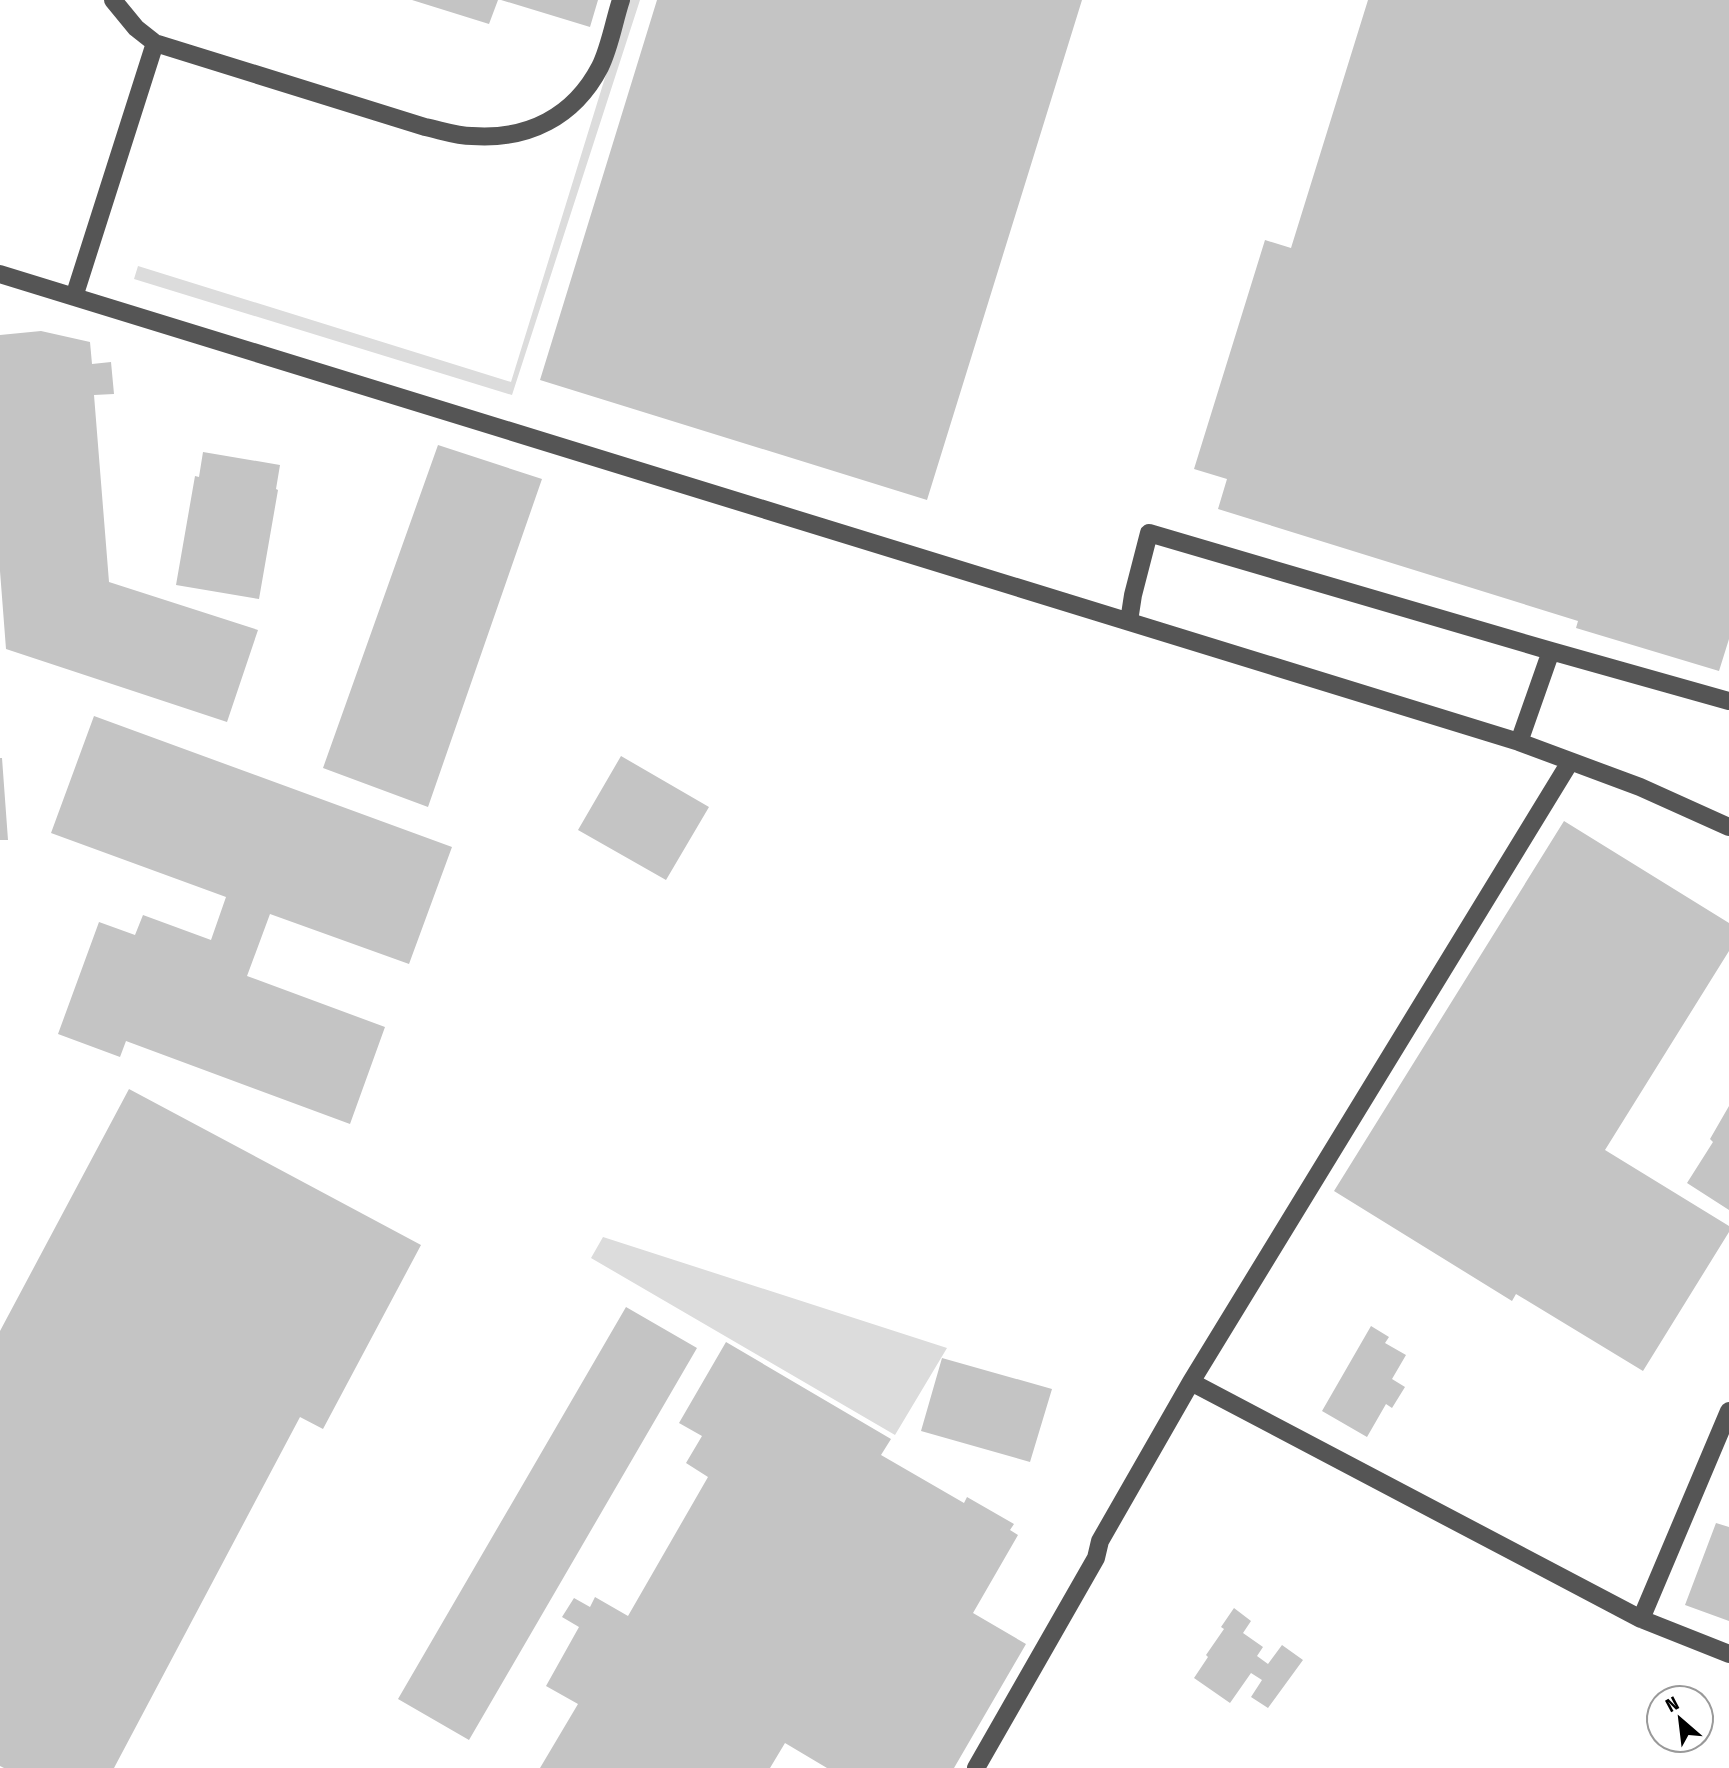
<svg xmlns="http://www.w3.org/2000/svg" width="1729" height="1768" font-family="'Fira Sans Condensed',sans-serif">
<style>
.green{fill:#dcdcdc}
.building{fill:#c4c4c4}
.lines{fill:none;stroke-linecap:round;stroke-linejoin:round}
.minor{stroke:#555;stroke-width:18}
</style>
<rect width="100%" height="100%" fill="#fff"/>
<!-- green -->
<path class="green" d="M629 0H640L512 395 134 279 138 266 511 382Z
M603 1237 947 1348 895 1435 591 1258Z"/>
<!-- building -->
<path class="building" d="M412 0H498L489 24Z
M501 0H598L590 27Z
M657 0H1082L927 500 540 380Z
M1368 0H1729V639L1719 671 1576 628 1578 621 1218 509 1227 479 1194 469 1265 240 1291 248Z
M41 331 90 342 92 364 111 362 114 394 94 395 109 582 258 630 227 722 6 649 0 571V335Z
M438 445 542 479 428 807 323 768Z
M203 452 280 465 276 489 278 490 259 599 176 585 195 476 199 477Z
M94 716 452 847 409 964 270 914 247 976 385 1027 350 1124 126 1041 120 1057 58 1034 99 922 135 935 143 915 211 940 226 897 51 833Z
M621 756 709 807 666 880 578 830Z
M0 758H2L8 840H0Z
M1564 821 1729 923V951L1605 1150 1729 1226V1232L1643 1371 1516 1294 1512 1301 1334 1191Z
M129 1089 421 1245 323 1429 300 1417 114 1768H4L0 1766V1331Z
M1729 1106V1210L1687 1183 1713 1142 1710 1139Z
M626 1307 697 1348 469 1740 398 1699Z
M1371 1326 1389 1337 1385 1343 1406 1355 1392 1379 1405 1387 1392 1408 1386 1404 1367 1437 1322 1411Z
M726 1342 891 1439 881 1455 964 1503 967 1497 1014 1524 1010 1530 1018 1535 973 1613 1026 1644 954 1768H827L785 1743 770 1768H540L578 1704 546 1686 579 1627 562 1617 574 1598 590 1607 595 1597 628 1616 708 1477 686 1463 702 1436 679 1423Z
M942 1358 1052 1389 1030 1462 921 1431Z
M1716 1523 1729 1527V1621L1685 1605Z
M1234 1608 1251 1621 1243 1633 1263 1647 1257 1656 1268 1664 1282 1645 1303 1660 1268 1708 1251 1697 1262 1680 1251 1673 1230 1703 1194 1678 1208 1657 1206 1655 1224 1629 1221 1627Z"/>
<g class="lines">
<!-- minor -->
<path class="minor" d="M113 0 136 28 155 43 425 127C440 130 457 136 472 136 528 140 574 117 600 67 610 47 614 21 621 0
M0 274 1519 742 1640 787 1729 827
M74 297 155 43
M1129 621 1133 595 1149 533 1551 651 1729 701
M1519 742 1551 651
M1191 1382 1641 1619
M1729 1411 1641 1619 1729 1654
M976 1768 1096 1558 1100 1541 1191 1382 1570 762"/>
</g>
<!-- north arrow -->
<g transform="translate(1680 1719) rotate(332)"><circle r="33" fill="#ffffff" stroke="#999999" stroke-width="2"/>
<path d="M0-5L12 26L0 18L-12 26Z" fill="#000000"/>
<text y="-10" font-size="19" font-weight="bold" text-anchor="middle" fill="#000000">N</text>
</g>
</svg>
